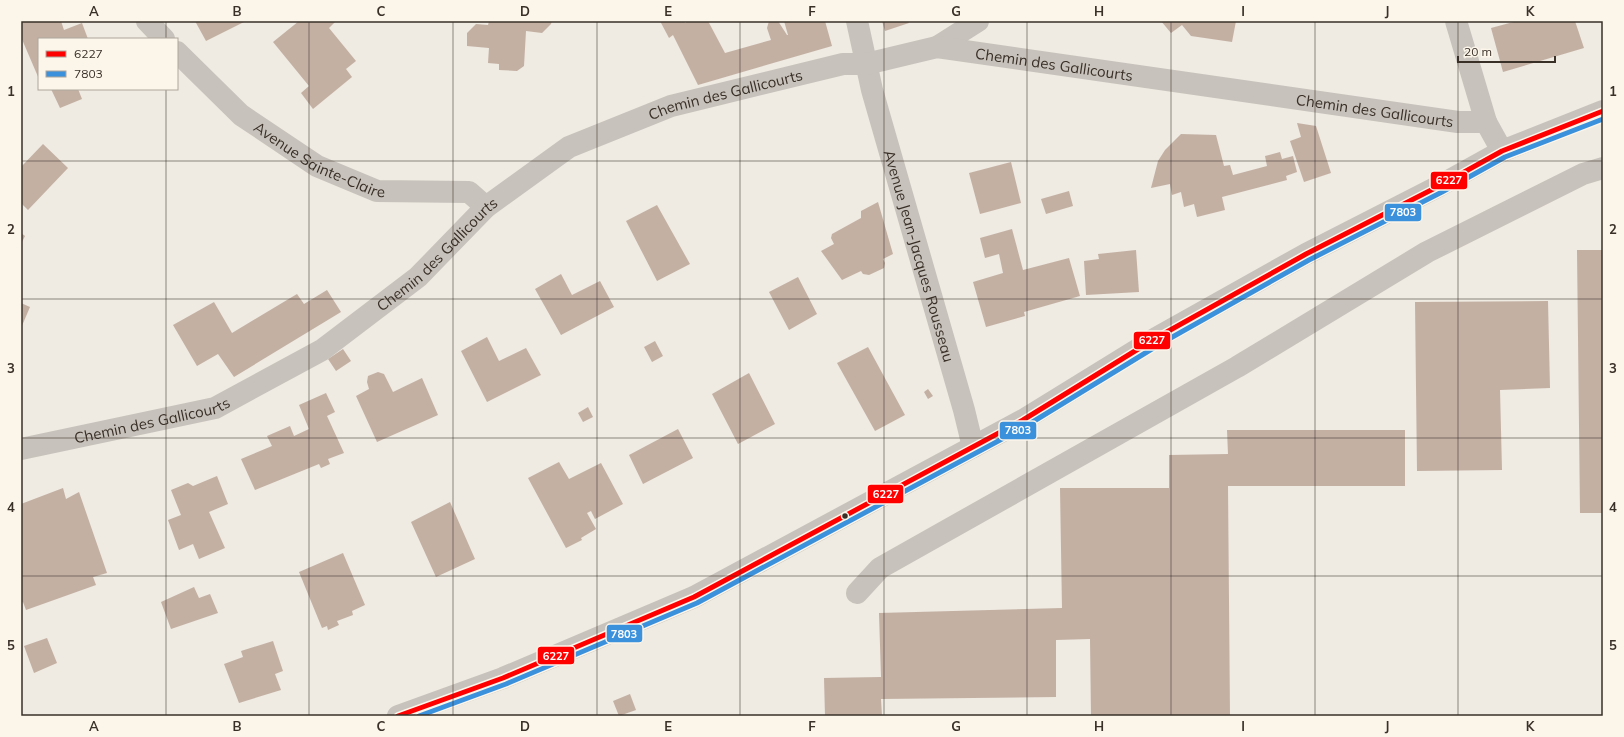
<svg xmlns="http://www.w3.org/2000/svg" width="1624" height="737" font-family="Mulish,sans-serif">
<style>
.building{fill:#c3b0a3}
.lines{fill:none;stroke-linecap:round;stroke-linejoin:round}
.minor{stroke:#c7c2bb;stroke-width:22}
.bus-1-casing{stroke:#fbf5ea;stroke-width:8}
.bus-2-casing{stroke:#fbf5ea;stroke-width:8}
.bus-1{stroke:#f00;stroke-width:5}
.bus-2{stroke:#3c91dc;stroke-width:5}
.grid{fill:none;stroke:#393028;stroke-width:1;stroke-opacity:0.55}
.bus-dot{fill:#393028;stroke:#fbf5ea;stroke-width:1.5}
.labels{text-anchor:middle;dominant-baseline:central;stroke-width:3.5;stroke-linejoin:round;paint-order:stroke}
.street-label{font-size:15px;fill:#393028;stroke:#fbf5ea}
.line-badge{stroke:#fbf5ea;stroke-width:1.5}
.badge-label{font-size:11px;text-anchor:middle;font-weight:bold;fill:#fff}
.neatline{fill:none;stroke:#393028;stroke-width:1.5}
.grid-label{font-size:13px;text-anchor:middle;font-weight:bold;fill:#393028}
</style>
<rect width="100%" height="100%" fill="#efeae2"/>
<!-- building -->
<path class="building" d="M21 21H61L64 30 82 23 88 39H39V79L21 37Z
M195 21H243L244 22 206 41Z
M299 21H336L329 28 356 61 346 69 352 77 313 109 301 93 309 86 273 42Z
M489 21H552L551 24 542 33 526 31 524 66 517 71 499 70V64L488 63 489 48 467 46V33L476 24 488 25Z
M660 21H684L685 23 688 21H708L725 53 771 40 767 28 769 21H778L787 35H788L784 21H825L832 46 698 85 673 35 669 38Z
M882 21H908L909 23 885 31Z
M1161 21H1236L1232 42 1191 36 1182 25 1171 33Z
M1517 21H1575L1584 48 1503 72 1491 28Z
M51 89H78L82 99 60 108Z
M1297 123 1316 126 1331 173 1304 182 1290 141 1301 137Z
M1181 134 1216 135 1224 166 1230 165 1233 175 1267 166 1265 156 1280 152 1282 159 1293 156 1297 172 1286 176 1287 180 1222 197 1225 210 1197 217 1194 204 1184 207 1181 192 1172 195 1170 184 1151 188 1158 161 1165 150Z
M43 144 68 168 28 210 21 203V167Z
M1011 162 1021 203 980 214 969 173Z
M1069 191 1073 206 1046 214 1041 199Z
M878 202 893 254 883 259 885 263 884 268 869 275 863 274 861 271 842 280 821 251 834 244 831 238 832 234 861 218V211Z
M657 205 690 264 657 281 626 221Z
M1012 229 1023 270 1069 258 1080 296 1024 312 1025 316 986 327 973 282 1003 273 999 254 985 258 980 238Z
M21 233 25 236 21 244Z
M1136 250 1139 292 1086 295 1084 261 1099 259 1098 254Z
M1577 250H1603V513H1580Z
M561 274 572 295 600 281 614 307 561 335 535 289Z
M798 277 817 314 789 330 769 292Z
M327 290 341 312 234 377 218 354 197 366 173 325 214 302 232 333 297 294 304 304Z
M1548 301 1550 388 1500 390 1502 470 1417 471 1415 302Z
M21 303 30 307 21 328Z
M487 337 499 361 526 348 541 375 487 402 461 351Z
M655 341 663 356 652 362 644 347Z
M868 347 905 415 875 431 837 363Z
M343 349 351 361 336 371 328 359Z
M378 372 384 374 393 392 422 378 438 415 377 442 356 396 369 389 367 382 368 376Z
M749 373 775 424 738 444 712 394Z
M928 389 933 396 928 399 924 392Z
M326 393 335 412 327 416 344 453 328 459 330 464 321 468 319 464 255 490 241 459 272 446 267 436 290 426 294 436 309 429 299 405Z
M588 407 593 417 583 422 578 413Z
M678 429 693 458 643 484 629 455Z
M1227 430H1405V486H1228L1230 716H1091L1090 639 1056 640V697L881 699 882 716H825L824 678 881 677 879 613 1062 608 1060 488H1169V455L1228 454Z
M559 462 569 479 601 463 623 504 595 519 591 511 587 513 596 529 581 538 582 540 566 548 528 478Z
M217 476 228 504 209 512 225 548 199 559 193 544 179 550 168 520 181 515 171 490 188 483 193 486Z
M63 488 66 499 79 492 107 573 93 577 96 585 26 610 23 602 21 603V504Z
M450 502 475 559 436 577 411 522Z
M343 553 365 605 352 611 353 615 337 621 339 625 328 630 327 626 322 628 299 572Z
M194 587 199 598 210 594 218 613 171 629 161 602Z
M47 638 57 663 34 673 24 646Z
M273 641 283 671 275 674 281 690 239 703 224 664 243 657 241 651Z
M630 694 636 710 619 716 613 701Z"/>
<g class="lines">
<!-- minor -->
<g class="minor">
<path d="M147 21 164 39"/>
<path id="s1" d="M857 21 872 90 964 410 973 447"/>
<path d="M1456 21 1486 122"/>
<path d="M937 47 978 21"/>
<path id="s2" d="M177 52 241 115 317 166 377 191 469 192 486 207"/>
<path id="s3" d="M21 449 215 408 322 350 418 277 486 207 569 147 671 106 843 64H866L937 47 1458 122H1486L1502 151"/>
<path d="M857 593 880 568 1237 367 1427 252 1583 174 1603 168"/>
<path d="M398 716 503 678 694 597 1023 420 1156 338 1306 254 1439 186 1502 151 1603 111"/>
</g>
<defs>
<path id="bus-1" d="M398 716 503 678 694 597 1023 420 1156 338 1306 254 1439 186 1502 151 1603 111"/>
<path id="bus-2" d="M419 716 506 684 697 603 1026 426 1160 344 1309 260 1442 192 1505 157 1603 119"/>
</defs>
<!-- bus-1 casing -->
<use href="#bus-1" class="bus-1-casing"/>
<!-- bus-2 casing -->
<use href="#bus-2" class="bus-2-casing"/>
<!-- bus-1 -->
<use href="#bus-1" class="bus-1"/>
<!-- bus-2 -->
<use href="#bus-2" class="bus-2"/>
</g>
<!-- grid -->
<path class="grid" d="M166 21V39M309 21V716M453 21V716M597 21V716M740 21V716M884 21V716M1027 21V716M1171 21V716M1315 21V716M1458 21V716M166 89V716M21 161H1603M21 299H1603M21 438H1603M21 576H1603"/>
<!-- markers -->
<circle class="bus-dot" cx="845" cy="516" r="3.5"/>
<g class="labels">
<!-- street labels -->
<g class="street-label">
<text stroke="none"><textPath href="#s3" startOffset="1142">Chemin des Gallicourts</textPath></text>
<text stroke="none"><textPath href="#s3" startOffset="806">Chemin des Gallicourts</textPath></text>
<text stroke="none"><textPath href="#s3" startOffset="1466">Chemin des Gallicourts</textPath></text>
<text stroke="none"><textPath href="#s2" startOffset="181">Avenue Sainte-Claire</textPath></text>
<text stroke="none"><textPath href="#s3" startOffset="470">Chemin des Gallicourts</textPath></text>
<text stroke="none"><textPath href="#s1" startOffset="243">Avenue Jean-Jacques Rousseau</textPath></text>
<text stroke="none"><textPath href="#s3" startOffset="134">Chemin des Gallicourts</textPath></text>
</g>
</g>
<g class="line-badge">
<rect x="1430" y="171" width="38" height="19" rx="4" fill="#f00"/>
<rect x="1384" y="203" width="38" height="19" rx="4" fill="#3c91dc"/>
<rect x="1133" y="331" width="38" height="19" rx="4" fill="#f00"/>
<rect x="999" y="421" width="38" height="19" rx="4" fill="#3c91dc"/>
<rect x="867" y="484" width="37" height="20" rx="4" fill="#f00"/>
<rect x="606" y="624" width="37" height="19" rx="4" fill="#3c91dc"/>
<rect x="537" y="646" width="38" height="19" rx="4" fill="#f00"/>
</g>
<g class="badge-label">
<text x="1449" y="184">6227</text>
<text x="1403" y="216">7803</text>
<text x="1152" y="344">6227</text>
<text x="1018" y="434">7803</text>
<text x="886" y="498">6227</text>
<text x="624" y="638">7803</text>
<text x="556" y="660">6227</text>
</g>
<!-- border -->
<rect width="1624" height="737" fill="none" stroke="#fbf5ea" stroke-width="44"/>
<!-- legend -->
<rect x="38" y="38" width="140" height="52" fill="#fbf5ea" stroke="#ada69c"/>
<rect x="46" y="51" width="20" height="6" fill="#ff0000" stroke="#ada69c"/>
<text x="74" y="58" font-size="12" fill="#393028">6227</text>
<rect x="46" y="71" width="20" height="6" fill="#3c91dc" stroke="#ada69c"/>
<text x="74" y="78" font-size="12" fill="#393028">7803</text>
<!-- scale -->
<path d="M1458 56v6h97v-6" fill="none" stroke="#393028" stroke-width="2"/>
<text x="1464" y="56" font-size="12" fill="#393028" stroke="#fbf5ea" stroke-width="3" paint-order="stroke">20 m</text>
<rect x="22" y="22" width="1580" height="693" class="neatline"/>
<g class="grid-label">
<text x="94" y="16">A</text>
<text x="237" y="16">B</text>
<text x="381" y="16">C</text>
<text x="525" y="16">D</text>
<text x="668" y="16">E</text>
<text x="812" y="16">F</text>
<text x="956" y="16">G</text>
<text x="1099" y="16">H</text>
<text x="1243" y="16">I</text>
<text x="1387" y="16">J</text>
<text x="1530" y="16">K</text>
<text x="11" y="96">1</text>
<text x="1613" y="96">1</text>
<text x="11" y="234">2</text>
<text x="1613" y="234">2</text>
<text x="11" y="373">3</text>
<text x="1613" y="373">3</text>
<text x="11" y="512">4</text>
<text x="1613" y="512">4</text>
<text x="11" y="650">5</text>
<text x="1613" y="650">5</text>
<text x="94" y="731">A</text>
<text x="237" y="731">B</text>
<text x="381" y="731">C</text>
<text x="525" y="731">D</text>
<text x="668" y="731">E</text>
<text x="812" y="731">F</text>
<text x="956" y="731">G</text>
<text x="1099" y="731">H</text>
<text x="1243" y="731">I</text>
<text x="1387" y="731">J</text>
<text x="1530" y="731">K</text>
</g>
</svg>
